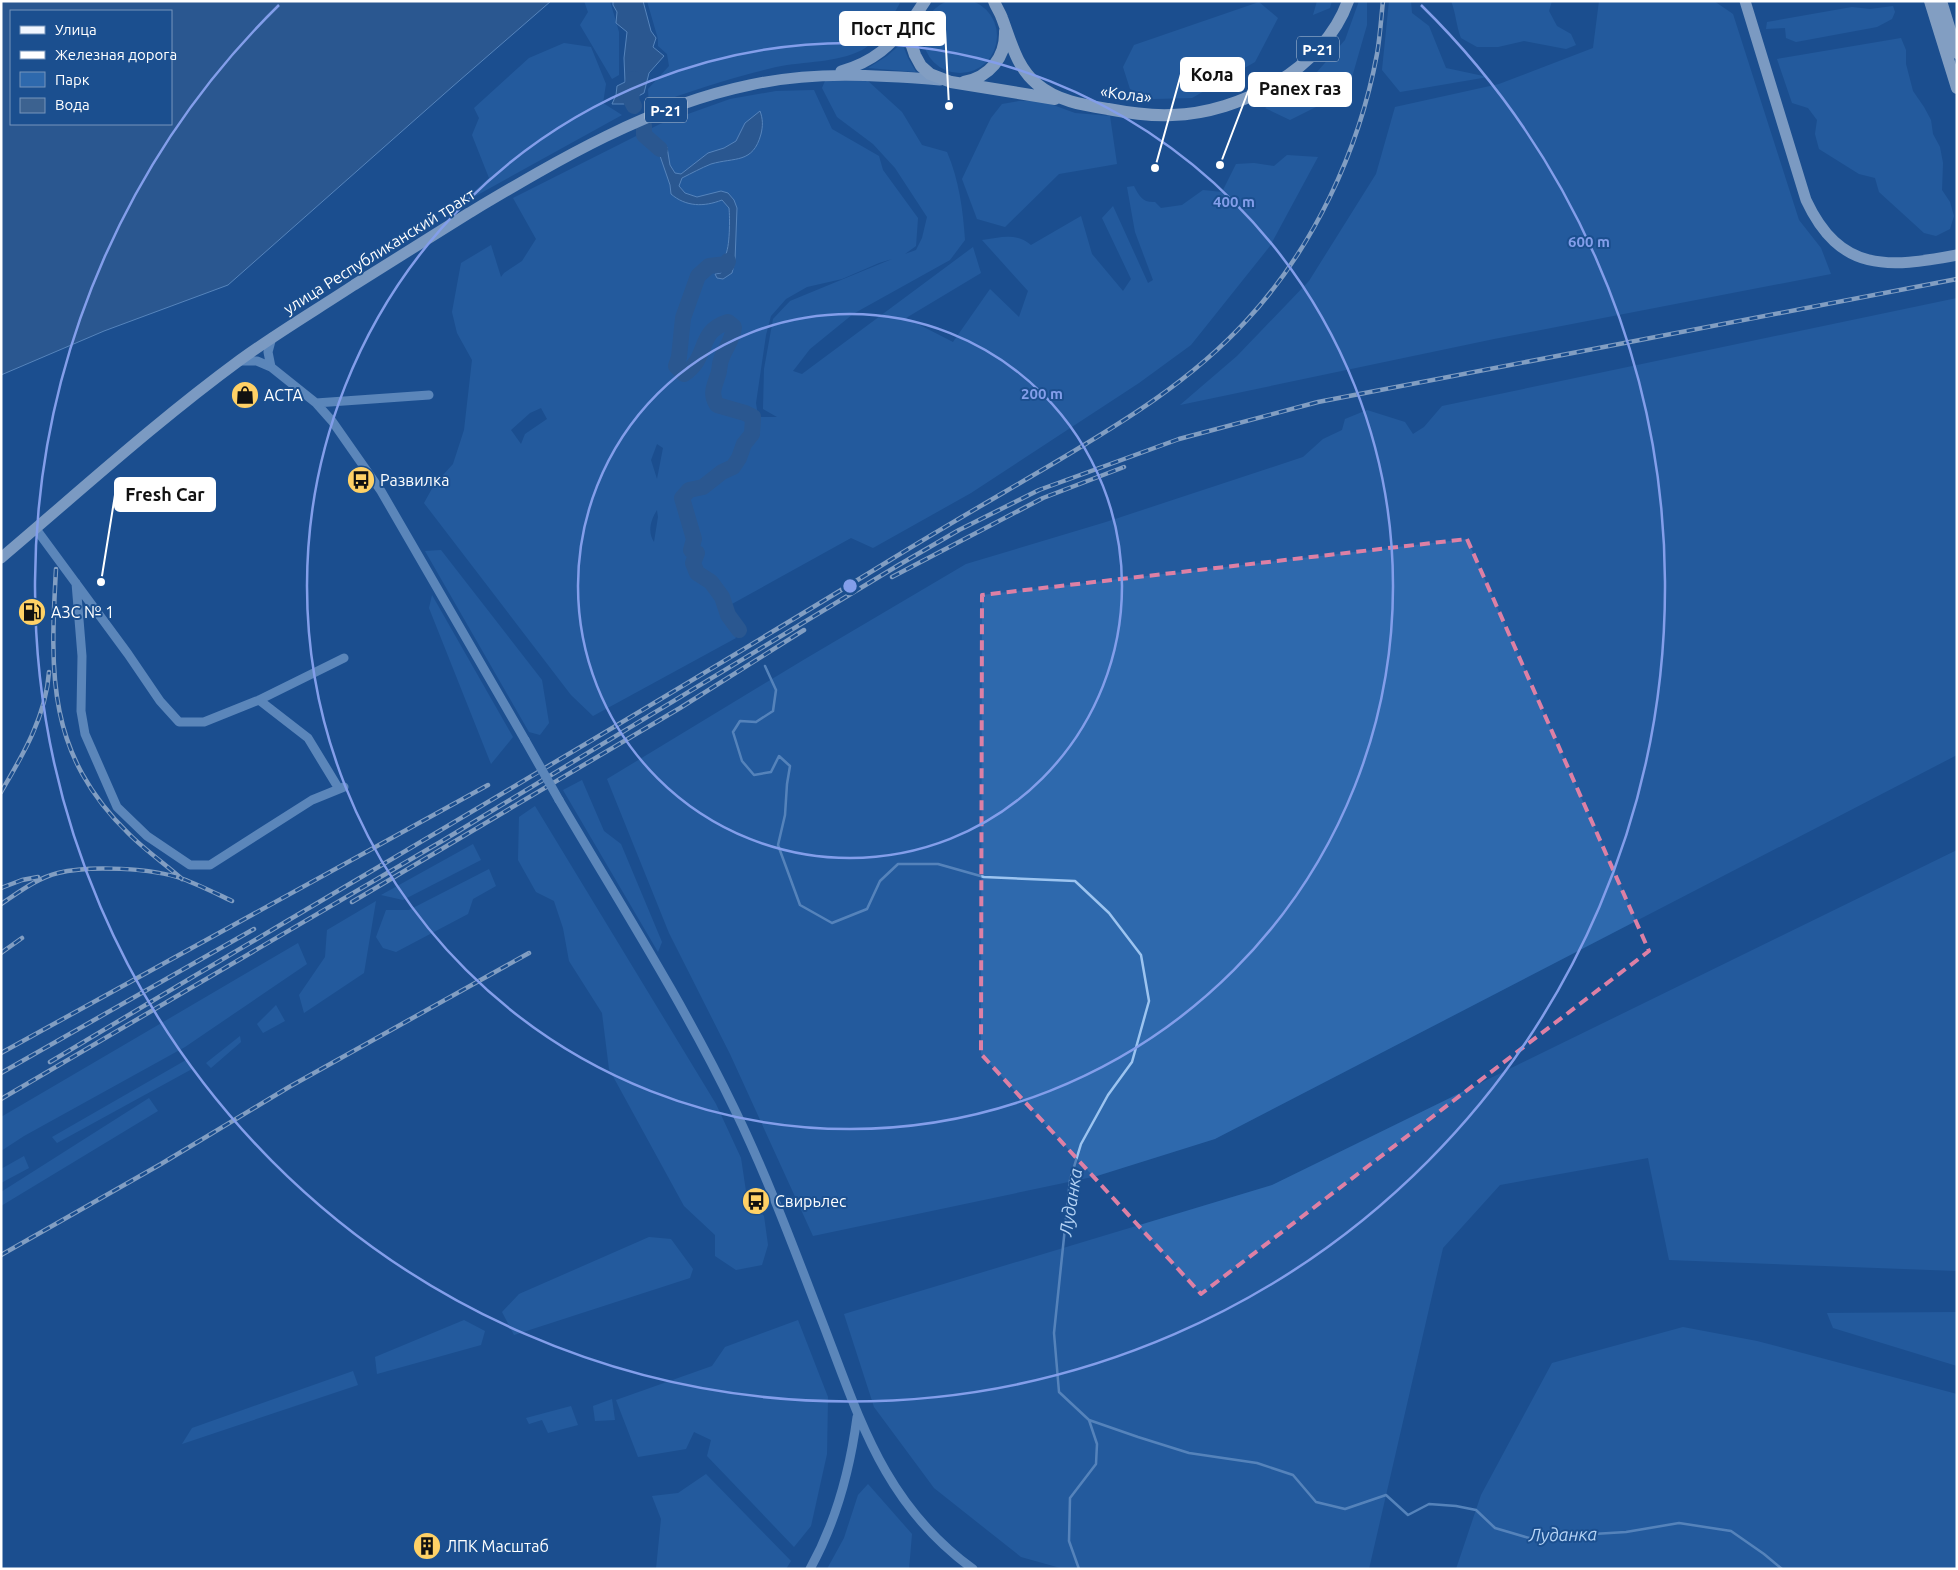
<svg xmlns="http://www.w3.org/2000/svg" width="1958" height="1570" font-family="Ubuntu,sans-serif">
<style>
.green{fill:#2e69ad;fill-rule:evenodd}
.water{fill:#3c6290;stroke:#9cc4f0;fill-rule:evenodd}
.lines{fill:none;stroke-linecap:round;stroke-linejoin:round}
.stream{stroke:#9cc4f0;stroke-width:2.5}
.river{stroke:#3c6290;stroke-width:16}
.minor{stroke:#a9c9ee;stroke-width:9}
.major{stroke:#f0f6ff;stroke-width:11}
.highway{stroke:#fff;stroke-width:12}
.rail-casing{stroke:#fff;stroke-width:4.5}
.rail{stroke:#1b4f8f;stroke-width:2.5;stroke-dasharray:8;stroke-linecap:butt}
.minor-bridge{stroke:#a9c9ee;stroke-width:9}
.marked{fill:none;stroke:#dd80a5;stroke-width:4;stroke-dasharray:10 6;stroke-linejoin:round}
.ring{fill:none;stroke:#839eea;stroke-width:2.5}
.labels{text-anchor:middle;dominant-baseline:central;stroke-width:4;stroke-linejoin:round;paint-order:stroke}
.shield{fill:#1b4f8f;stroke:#bbcadd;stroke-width:1}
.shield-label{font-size:15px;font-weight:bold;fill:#fff}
.street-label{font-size:16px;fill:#fff;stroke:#1b4f8f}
.poi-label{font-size:16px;fill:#fff;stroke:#1b4f8f;text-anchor:start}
.water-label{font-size:18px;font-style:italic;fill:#b5d3f5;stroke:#1b4f8f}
.centre{fill:#839eea;stroke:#1b4f8f;stroke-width:2.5}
.ring-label{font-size:15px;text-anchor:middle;font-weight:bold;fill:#839eea;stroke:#1b4f8f;stroke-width:4;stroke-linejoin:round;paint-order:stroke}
.leader{fill:none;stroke:#fff;stroke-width:2}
.callout-dot{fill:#fff;stroke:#1b4f8f;stroke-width:2}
.callout{fill:#fff;stroke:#fff;stroke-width:2}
.callout-label{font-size:18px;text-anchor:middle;font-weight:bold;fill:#111}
</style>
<rect width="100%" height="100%" fill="#1b4f8f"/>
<!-- green -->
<path class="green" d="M923 36a37 37 0 1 1 74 0a37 37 0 1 1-74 0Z
M584 1H610L619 32V75L612 79 580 25 588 12Z
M647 1H898L900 3C890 20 880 40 862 50 836 63 805 61 776 67 733 77 691 91 649 106L648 89 669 66 667 54 658 46V39Z
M1317 1H1332L1330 8 1313 15Z
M1359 1H1367V25L1348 91 1290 120 1265 108 1310 80 1345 40Z
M1389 1H1411L1412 13 1429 26 1446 68 1488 77 1400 92 1382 70Z
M1451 1H1552L1549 11 1557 26 1571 34 1576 45 1566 49 1524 41 1498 47H1477L1461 38C1456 25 1456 13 1451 1Z
M1599 1H1714L1733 14 1799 220 1821 248 1831 274 1494 339 1180 405 1237 356 1309 281 1376 174 1395 107 1499 84 1593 48Z
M1259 2 1278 18 1255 62 1192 98 1153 99 1130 89 1123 67 1134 45Z
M1893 6 1895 12 1892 19 1877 27 1796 42 1786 38 1785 28 1766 29 1767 22 1852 7 1870 9Z
M1901 38 1906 50V64L1913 91 1924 107 1931 120 1933 134 1940 147 1943 163 1942 190 1950 202 1954 216 1950 229 1936 236 1924 233 1879 192 1875 178 1859 174 1819 149 1815 134 1817 120 1808 108 1792 103 1777 59Z
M564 43 591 47 606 84 603 103 622 115 472 198 468 197 489 178 472 135 479 118 474 108 529 58Z
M902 43 908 58 916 72 868 68 887 56Z
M825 81H868L902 112 922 145 947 152C959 180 963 210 965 240L950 260 853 314 810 349 793 371 802 374 973 247 981 273 906 318 953 342 990 289 1019 317 1028 291 982 240C1000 238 1016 232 1031 245L1081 216 1092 254 1123 291 1131 279 1102 218 1113 206 1148 283 1153 280 1135 232 1127 187 1134 186C1139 196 1143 203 1155 202L1161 208 1182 205 1203 190 1222 192 1236 164 1254 163 1274 166 1287 155 1318 157 1270 246 1191 345 1139 383 971 493 873 548 851 538 721 610 736 638 593 716 571 695 424 503 434 485 453 464 464 430 472 360 457 333 452 312 461 263 491 245 501 277 504 273 522 261 536 239 513 198 660 124 730 99 776 91 814 90 832 129 879 156 883 170 918 218 916 246 905 254 916 250 922 238 927 217 895 168 873 144 837 117 822 88ZM892 259 790 301 773 319 764 369 763 409 777 417H758L756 403 766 335 771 316 786 299 807 287 842 279 879 263ZM541 408 547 419 525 434 521 444 511 430 530 413ZM657 444 663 448 657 479 651 460ZM657 510 658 517 654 542C647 532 651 519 657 510Z
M1019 101H1042L1075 113 1110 116 1117 164 1059 174 1005 227 977 219 962 179 991 118 1002 104Z
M1957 298V755L1215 1139 1097 1176 813 1236 730 1054 669 933 607 779 805 659 966 564 1106 522 1303 457 1323 439 1342 430 1345 419 1367 410 1405 422 1413 434 1424 427 1442 406Z
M441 550 542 680 549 723 540 735 529 732 425 551Z
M432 595 513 737 491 764 429 608Z
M582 780 604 831 621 844 662 942 658 952 563 790Z
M535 806 716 1104 741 1158 747 1198 764 1216 768 1245 762 1265 736 1270 715 1256V1235L684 1206 609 1069 602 1013 569 961 563 928 554 901 536 892 518 860 519 817Z
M473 844 481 860 403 900 381 895Z
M1957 850V1271L1669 1260 1648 1158 1500 1185 1443 1248 1369 1569H1064L1021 1557 934 1488 874 1407 844 1314 1272 1185Z
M489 869 496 886 473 899 468 914 396 952 383 948 376 937 386 910H409Z
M376 901 364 973 304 1013 299 995 325 957 327 930Z
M298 943 307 964 185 1047 24 1136 1 1151V1117Z
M276 1005 285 1021 263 1033 257 1024Z
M240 1036 241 1042 211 1068 206 1063Z
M186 1060 192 1069 57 1143 52 1137Z
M149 1098 158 1111 1 1206V1192Z
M24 1156 29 1168 1 1183V1169Z
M649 1237 671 1239 693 1269 690 1278 514 1335 502 1312 519 1294Z
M1957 1312V1366L1833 1328 1827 1313Z
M464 1320 485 1331 481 1345 377 1374 375 1357Z
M798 1320 828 1397 827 1454 811 1526 794 1547 707 1456 711 1440 694 1432 686 1449 638 1457 616 1400 712 1366 725 1347Z
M1683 1327 1757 1341 1957 1394V1569H1456L1481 1495 1552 1363Z
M353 1371 358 1385 182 1444 192 1428Z
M612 1399 615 1420 595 1421 593 1406Z
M571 1406 578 1425 548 1433 542 1420 529 1424 526 1418Z
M706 1474 791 1561 786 1569H656L661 1519 652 1496 678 1493Z
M868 1484 912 1534 909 1569H827L844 1538 858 1495Z"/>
<!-- water -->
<path class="water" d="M1 1H551L452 87 228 285 104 331 1 375ZM11 11H171V124H11Z
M613 1H643L651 31 656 38 653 47 664 56 649 73 644 93 624 104H612L616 95 617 86 625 82 624 58 627 32 616 23 617 12 613 5Z
M760 111C763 119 763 126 761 134 753 164 735 157 711 164 701 168 692 173 682 178L679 186 685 193 697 197 721 191 728 193 734 200 737 208 735 261 732 273 723 279 717 278 715 274 721 273V268L709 266C714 261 721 262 725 256 730 248 730 218 729 208L722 200C704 207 686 207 671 194L670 185 659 153 643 140 644 135 651 136 667 147 670 165 675 173 681 174 708 153 724 148 736 141 745 123Z"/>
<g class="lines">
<!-- stream -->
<path class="stream" d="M765 666 776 690 773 711 756 722 740 721 733 732 742 761 754 775 771 772 779 756 790 766 787 784 785 815 778 845 800 905 832 923 867 909 880 881 898 864H938L984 877 1075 881 1109 913 1141 955 1149 1001 1132 1062 1108 1095 1081 1144 1070 1180 1054 1333 1059 1392 1089 1420 1138 1437 1189 1453 1257 1463 1293 1475 1316 1502 1345 1509 1386 1495 1408 1515 1429 1504 1456 1506 1476 1510 1495 1528 1529 1538 1626 1532 1679 1523 1731 1531 1764 1554 1782 1569
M1079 1569 1069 1541 1070 1498 1096 1464 1097 1444 1089 1420"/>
<!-- river -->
<path class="river" d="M634 79 631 100 634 106
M644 126V135L660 149
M728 261 727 264 709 266 698 276 683 318 679 357 676 366 684 374C710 357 696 332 728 322L734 327C733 340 725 348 721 360 719 365 720 370 718 375 714 387 710 394 717 405L745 413 753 417 752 434 744 444 739 458 733 467 722 472 703 487 689 490 682 498 694 539 691 550 697 553 693 563 697 573 711 582 722 597 728 615 739 630"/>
<!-- minor -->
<path class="minor" d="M239 361H257L271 367 316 403 332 421 381 491 525 740
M271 367 268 352 272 337
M316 403 429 395
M36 529 128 654 160 701 179 722H204L259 700 344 658
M76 583 82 656 81 711 85 734 117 807 147 836 190 865H210L312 800 344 787
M259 700 308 738 339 789
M559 800C619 902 683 1002 734 1108 767 1176 793 1246 820 1316 859 1416 882 1503 973 1569
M810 1569C836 1522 850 1470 857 1417"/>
<!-- major -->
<path class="major" d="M1745 1 1806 200C1840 273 1888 268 1957 255
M841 71C874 62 891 45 913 19
M1 558C80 491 157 421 240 360 277 333 316 310 354 285 393 261 431 237 469 213 558 160 648 106 750 85 813 71 876 75 940 80"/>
<!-- highway -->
<path class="highway" d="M925 1 913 19 911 43 915 55 921 66 930 74 951 82 1055 99
M994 1C996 7 1000 12 1002 18 1011 42 1017 68 1037 84 1057 101 1083 105 1108 109 1129 113 1150 116 1172 115 1240 113 1324 69 1348 1
M1930 1 1957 88
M1941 1 1957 53
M964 82C989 77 1006 58 1005 31"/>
<defs>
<path id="rail" d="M56 569C50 675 47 754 129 834 145 850 165 864 182 879
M892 577 1043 498 1124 467
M1 792C23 755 46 716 49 672
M1 888 22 880 38 877
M352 902 680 708 804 630
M1 904C18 893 37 878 58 873 89 865 153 868 183 879 199 885 215 893 232 901
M1 953 22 938
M1 1053 488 785
M50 1062C329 895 610 732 887 562 942 528 998 496 1054 463 1123 422 1191 381 1246 321 1313 249 1359 151 1377 54 1380 37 1381 19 1383 1
M1 1073 254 929
M1 1099 442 841 897 566 959 530 1039 490 1179 439 1318 402 1957 279
M1 1255 161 1164 289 1087 529 953"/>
</defs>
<!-- rail casing -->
<use href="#rail" class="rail-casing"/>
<!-- rail -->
<use href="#rail" class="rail"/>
<!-- minor-bridge -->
<path class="minor-bridge" d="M525 740 559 800"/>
</g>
<!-- marked area -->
<path d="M0 0H1958V1570H0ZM1467 539 1649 951 1201 1294 981 1054 982 595Z" fill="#1b4f8f" fill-opacity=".55" fill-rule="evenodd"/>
<path class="marked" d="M1467 539 1649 951 1201 1294 981 1054 982 595Z"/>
<!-- distance rings -->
<g class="ring">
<circle cx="850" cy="586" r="272"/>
<circle cx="850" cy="586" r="543"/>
<path d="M1421 5A815 815 0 1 1 279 5"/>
</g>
<!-- icons -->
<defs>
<symbol id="shop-disc" viewBox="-11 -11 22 22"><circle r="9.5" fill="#ffd166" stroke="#1b4f8f"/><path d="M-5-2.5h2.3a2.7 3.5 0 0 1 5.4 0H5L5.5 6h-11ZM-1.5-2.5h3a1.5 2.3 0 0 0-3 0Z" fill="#111"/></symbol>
<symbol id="bus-disc" viewBox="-11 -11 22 22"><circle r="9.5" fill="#ffd166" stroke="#1b4f8f"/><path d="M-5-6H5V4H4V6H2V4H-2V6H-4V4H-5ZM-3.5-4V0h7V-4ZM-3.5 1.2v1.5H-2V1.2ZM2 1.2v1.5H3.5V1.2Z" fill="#111"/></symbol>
<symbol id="fuel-disc" viewBox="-11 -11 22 22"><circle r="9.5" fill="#ffd166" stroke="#1b4f8f"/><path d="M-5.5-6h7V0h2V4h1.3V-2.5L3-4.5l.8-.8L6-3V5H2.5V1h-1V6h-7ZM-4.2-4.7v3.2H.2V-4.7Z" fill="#111"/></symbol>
<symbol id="building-disc" viewBox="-11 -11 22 22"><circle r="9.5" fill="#ffd166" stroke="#1b4f8f"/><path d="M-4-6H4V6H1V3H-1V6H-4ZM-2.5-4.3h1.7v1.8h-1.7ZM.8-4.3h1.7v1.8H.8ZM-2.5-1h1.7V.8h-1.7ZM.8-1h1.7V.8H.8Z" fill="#111"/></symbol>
</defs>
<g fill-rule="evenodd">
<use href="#shop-disc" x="229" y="379" width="32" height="32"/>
<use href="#bus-disc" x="345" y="464" width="32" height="32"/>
<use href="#fuel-disc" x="16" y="596" width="32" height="32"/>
<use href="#bus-disc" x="740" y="1185" width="32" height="32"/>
<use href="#building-disc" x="411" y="1530" width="32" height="32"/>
</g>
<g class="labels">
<!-- shield labels -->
<g class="shield">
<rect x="1297" y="36.5" width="42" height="25" rx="4"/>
<rect x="645" y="97.5" width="42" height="25" rx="4"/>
</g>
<g class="shield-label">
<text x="1318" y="49">Р-21</text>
<text x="666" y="110">Р-21</text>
</g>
<!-- street labels -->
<g class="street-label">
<text transform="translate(1126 94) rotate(7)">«Кола»</text>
<text transform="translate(379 251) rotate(-32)">улица Республиканский тракт</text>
</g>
<!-- poi labels -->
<g class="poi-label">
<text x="264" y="395">АСТА</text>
<text x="380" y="480">Развилка</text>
<text x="51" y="612">АЗС № 1</text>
<text x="775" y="1201">Свирьлес</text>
<text x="446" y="1546">ЛПК Масштаб</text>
</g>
<!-- water labels -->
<g class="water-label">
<text transform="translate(1070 1202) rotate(-81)">Луданка</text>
<text transform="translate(1563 1534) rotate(-1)">Луданка</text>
</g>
</g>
<circle cx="850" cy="586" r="8" class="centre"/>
<g class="ring-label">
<text x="1234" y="207">400 m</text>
<text x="1589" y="247">600 m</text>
<text x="1042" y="399">200 m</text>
</g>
<!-- callouts -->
<path class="leader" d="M949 106L945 29M1155 168L1181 74M1220 165L1249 89M101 582L115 495"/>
<g class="callout-dot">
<circle cx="949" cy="106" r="5"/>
<circle cx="1155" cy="168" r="5"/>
<circle cx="1220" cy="165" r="5"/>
<circle cx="101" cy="582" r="5"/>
</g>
<g class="callout">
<rect x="840" y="12" width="105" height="33" rx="5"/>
<rect x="1181" y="58" width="63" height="33" rx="5"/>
<rect x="1249" y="73" width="102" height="33" rx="5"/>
<rect x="115" y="478" width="100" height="33" rx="5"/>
</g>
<g class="callout-label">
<text x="893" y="35">Пост ДПС</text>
<text x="1212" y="81">Кола</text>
<text x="1300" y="95">Panex газ</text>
<text x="165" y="501">Fresh Car</text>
</g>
<!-- border -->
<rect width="1958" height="1570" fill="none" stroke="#ffffff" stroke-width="5"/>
<!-- legend -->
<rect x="10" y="10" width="162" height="115" fill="#1b4f8f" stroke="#7695bc"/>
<rect x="20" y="26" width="25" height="8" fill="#f0f6ff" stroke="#7695bc"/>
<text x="55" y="35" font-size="15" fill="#ffffff">Улица</text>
<rect x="20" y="51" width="25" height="8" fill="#ffffff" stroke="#7695bc"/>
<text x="55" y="60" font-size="15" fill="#ffffff">Железная дорога</text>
<rect x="20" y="72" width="25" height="15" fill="#2e69ad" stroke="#7695bc"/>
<text x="55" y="85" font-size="15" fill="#ffffff">Парк</text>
<rect x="20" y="98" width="25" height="15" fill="#3c6290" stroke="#7695bc"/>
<text x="55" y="110" font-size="15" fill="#ffffff">Вода</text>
</svg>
